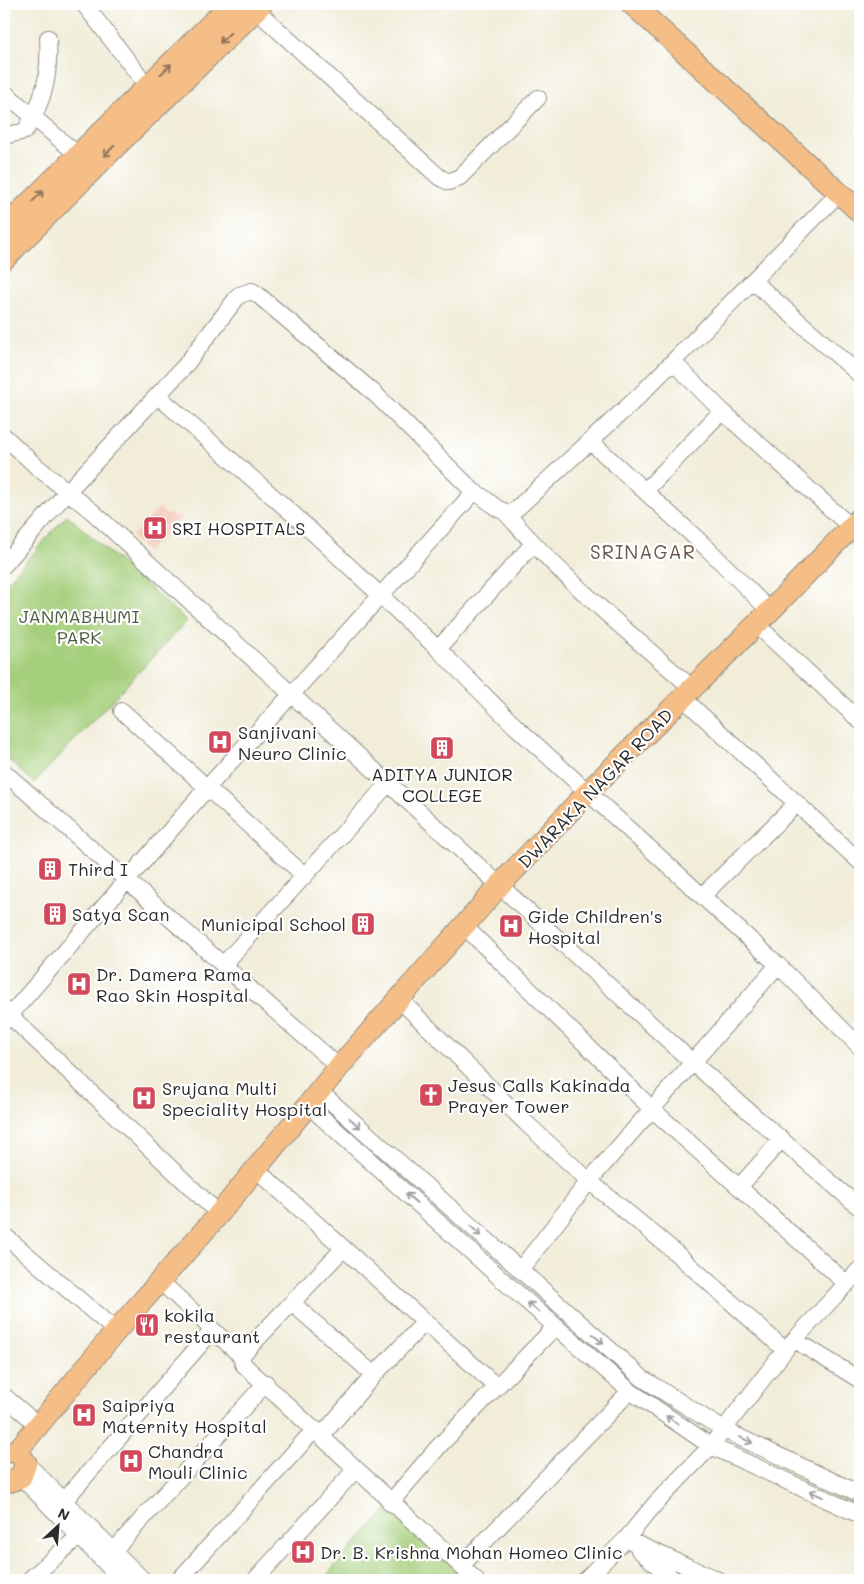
<svg xmlns="http://www.w3.org/2000/svg" width="864" height="1584" font-family="Mali,sans-serif">
<style>
.built{fill:#f6d1c5}
.green{fill:#a5cf7b;stroke:#687d53}
.lines{fill:none;stroke-linecap:round;stroke-linejoin:round}
.minor-casing{stroke:#8e8c82;stroke-width:18}
.major-casing{stroke:#8e8c82;stroke-width:23}
.highway-casing{stroke:#8e8c82;stroke-width:26}
.minor{stroke:#fff;stroke-width:16}
.major{stroke:#f6be87;stroke-width:21}
.highway{stroke:#f6be87;stroke-width:24}
.oneway{stroke:#907459}
.oneway2{stroke:#a0a0a0}
.labels{text-anchor:middle;dominant-baseline:central;stroke-width:4.5;stroke-linejoin:round;paint-order:stroke}
.poi-label{font-size:18px;fill:#2b2b2b;stroke:#fff;text-anchor:start}
.park-label{font-size:18px;fill:#505c43;stroke:#fff}
.street-label{font-size:18px;fill:#2b2b2b;stroke:#fff}
.neighbourhood-label{font-size:19px;letter-spacing:1px;fill:#6b594b;stroke:#fff}
</style>
<rect width="100%" height="100%" fill="#fff"/>
<filter id="ink" filterUnits="userSpaceOnUse"><feTurbulence type="fractalNoise" baseFrequency=".02" numOctaves="2"/><feDisplacementMap in="SourceGraphic" scale="10" xChannelSelector="R" yChannelSelector="G"/><feConvolveMatrix kernelMatrix="1 2 1 2 8 2 1 2 1" color-interpolation-filters="sRGB"/></filter>
<filter id="wash" filterUnits="userSpaceOnUse"><feTurbulence type="fractalNoise" baseFrequency=".0096" numOctaves="4" result="noise"/><feDisplacementMap in="SourceGraphic" scale="20" xChannelSelector="R" yChannelSelector="G"/><feGaussianBlur stdDeviation="1.12" result="paint"/><feColorMatrix in="noise" values="0 0 0 0 0 0 0 0 0 0 0 0 0 0 0 0 0 1.4 0 .05"/><feComposite in="paint" operator="in"/></filter>
<g filter="url(#wash)">
<rect width="100%" height="100%" fill="#f1edd9"/>
<!-- built -->
<path class="built" d="M159 508 167 515 170 514 176 519 179 515 181 517 147 552 131 537Z"/>
<!-- green -->
<path class="green" d="M67 515 187 621 34 783 4 755V586Z
M390 1506 458 1569 447 1580H322Z"/>
</g>
<g filter="url(#ink)">
<g class="lines">
<defs>
<path id="minor" d="M84 4 148 87
M255 9 439 177 449 182 460 177 538 98
M4 92 78 155
M4 136 25 131C45 99 50 75 48 38
M754 282 860 375
M673 362 722 411
M158 396 294 515 438 649 515 726 778 965
M4 436 36 466 94 513 692 1062 860 1208
M590 441 709 550 770 611
M645 491 722 411 851 527
M506 513C561 577 628 632 692 688
M4 565 68 491 184 367 239 295 252 291 258 295 372 391 474 492C489 498 496 514 513 512L637 398 839 193
M756 624 860 721
M438 649 533 544
M683 698 860 862
M122 711 305 876
M4 772 339 1067
M702 896 797 803
M464 926 653 1110 847 1284
M223 965 388 784
M399 999 526 1123 589 1181 668 1246 785 1350
M4 1010 219 1214
M4 1022 207 788 474 492
M319 1091 642 1378 724 1430 860 1494
M307 1104 508 1285 630 1391 711 1446 860 1515
M256 1169 425 1322 374 1375 322 1435
M740 1186 782 1139
M4 1235 116 1331
M520 1270 589 1181 778 965 860 1047
M160 1281 241 1356 243 1364 476 1580
M292 1303 374 1375
M425 1322 497 1387
M795 1340 860 1380
M241 1356 343 1249
M4 1396 38 1425
M26 1463 143 1580
M21 1477 122 1580
M63 1502 212 1331
M390 1503 440 1445 555 1327
M626 1539 718 1580
M639 1550 674 1580
M113 1551 266 1383
M461 1566 630 1391
M29 1580 87 1529
M179 1580 315 1429
M255 1580 356 1469
M585 1580 626 1539 655 1504 711 1446 785 1350 860 1269"/>
<path id="major" d="M632 4 860 212
M17 1451 116 1331 219 1214 339 1067 500 885 588 792 770 611 860 518
M4 1452 17 1451 26 1463 21 1477 11 1481 4 1479"/>
<path id="highway" d="M4 230 233 4
M4 257 114 146 260 4"/>
</defs>
<!-- minor casing -->
<use href="#minor" class="minor-casing"/>
<!-- major casing -->
<use href="#major" class="major-casing"/>
<!-- highway casing -->
<use href="#highway" class="highway-casing"/>
<!-- minor -->
<use href="#minor" class="minor"/>
<!-- major -->
<use href="#major" class="major"/>
<!-- highway -->
<use href="#highway" class="highway"/>
</g>
<!-- one-way arrows -->
<defs><path id="oneway-shaft" d="M-6 0H5M1.5-3L5.5 0L1.5 3" fill="none" stroke-width="1.6" stroke-linecap="round" stroke-linejoin="round" transform="scale(1.25)"/></defs>
<g class="oneway">
<use href="#oneway-shaft" transform="translate(225 38) rotate(136)"/>
<use href="#oneway-shaft" transform="translate(166 69) rotate(-44)"/>
<use href="#oneway-shaft" transform="translate(109 151) rotate(135)"/>
<use href="#oneway-shaft" transform="translate(38 196) rotate(-45)"/>
</g>
<g class="oneway2">
<use href="#oneway-shaft" transform="translate(355 1123) rotate(42)"/>
<use href="#oneway-shaft" transform="translate(411 1198) rotate(-138)"/>
<use href="#oneway-shaft" transform="translate(476 1231) rotate(42)"/>
<use href="#oneway-shaft" transform="translate(533 1307) rotate(-139)"/>
<use href="#oneway-shaft" transform="translate(598 1339) rotate(41)"/>
<use href="#oneway-shaft" transform="translate(672 1420) rotate(-146)"/>
<use href="#oneway-shaft" transform="translate(746 1440) rotate(25)"/>
<use href="#oneway-shaft" transform="translate(816 1494) rotate(-155)"/>
</g>
</g>
<!-- icons -->
<defs>
<symbol id="hospital-square" viewBox="-11 -11 22 22"><rect x="-9" y="-9" width="18" height="18" rx="4" fill="#d1495b" stroke="#fff"/><path d="M-5-5h3v3.5h4V-5h3V5h-3V1.5h-4V5h-3Z" fill="#fff"/></symbol>
<symbol id="building-square" viewBox="-11 -11 22 22"><rect x="-9" y="-9" width="18" height="18" rx="4" fill="#d1495b" stroke="#fff"/><path d="M-4-6H4V6H1V3H-1V6H-4ZM-2.5-4.3h1.7v1.8h-1.7ZM.8-4.3h1.7v1.8H.8ZM-2.5-1h1.7V.8h-1.7ZM.8-1h1.7V.8H.8Z" fill="#fff"/></symbol>
<symbol id="church-square" viewBox="-11 -11 22 22"><rect x="-9" y="-9" width="18" height="18" rx="4" fill="#d1495b" stroke="#fff"/><path d="M-1.2-6h2.4v3.5h3.3v2.4h-3.3V6h-2.4V-.1h-3.3v-2.4h3.3Z" fill="#fff"/></symbol>
<symbol id="restaurant-square" viewBox="-11 -11 22 22"><rect x="-9" y="-9" width="18" height="18" rx="4" fill="#d1495b" stroke="#fff"/><path d="M-5-6h1v4h1v-4h1v4h1v-4h1v5L-1.5 .5V6h-2V.5L-5-1ZM5-6V6H3V1.5H1.5Q1.5-4 5-6Z" fill="#fff"/></symbol>
</defs>
<g fill-rule="evenodd">
<use href="#hospital-square" x="141" y="514" width="28" height="28"/>
<use href="#hospital-square" x="206" y="728" width="28" height="28"/>
<use href="#building-square" x="428" y="734" width="28" height="28"/>
<use href="#building-square" x="36" y="855" width="28" height="28"/>
<use href="#building-square" x="41" y="900" width="28" height="28"/>
<use href="#building-square" x="349" y="910" width="28" height="28"/>
<use href="#hospital-square" x="497" y="912" width="28" height="28"/>
<use href="#hospital-square" x="65" y="970" width="28" height="28"/>
<use href="#church-square" x="417" y="1081" width="28" height="28"/>
<use href="#hospital-square" x="130" y="1084" width="28" height="28"/>
<use href="#restaurant-square" x="133" y="1311" width="28" height="28"/>
<use href="#hospital-square" x="70" y="1401" width="28" height="28"/>
<use href="#hospital-square" x="117" y="1447" width="28" height="28"/>
<use href="#hospital-square" x="289" y="1538" width="28" height="28"/>
</g>
<g class="labels">
<!-- poi labels -->
<g class="poi-label">
<text x="172" y="528">SRI HOSPITALS</text>
<text x="238" y="732">Sanjivani<tspan x="238" dy="21">Neuro Clinic</tspan></text>
<text x="442" y="774" text-anchor="middle">ADITYA JUNIOR<tspan x="442" dy="21">COLLEGE</tspan></text>
<text x="68" y="869">Third I</text>
<text x="72" y="914">Satya Scan</text>
<text x="528" y="916">Gide Children's<tspan x="528" dy="21">Hospital</tspan></text>
<text x="346" y="924" text-anchor="end">Municipal School</text>
<text x="96" y="974">Dr. Damera Rama<tspan x="96" dy="21">Rao Skin Hospital</tspan></text>
<text x="448" y="1085">Jesus Calls Kakinada<tspan x="448" dy="21">Prayer Tower</tspan></text>
<text x="162" y="1088">Srujana Multi<tspan x="162" dy="21">Speciality Hospital</tspan></text>
<text x="164" y="1315">kokila<tspan x="164" dy="21">restaurant</tspan></text>
<text x="102" y="1405">Saipriya<tspan x="102" dy="21">Maternity Hospital</tspan></text>
<text x="148" y="1451">Chandra<tspan x="148" dy="21">Mouli Clinic</tspan></text>
<text x="320" y="1552">Dr. B. Krishna Mohan Homeo Clinic</text>
</g>
<!-- park labels -->
<g class="park-label">
<text x="79" y="616">JANMABHUMI<tspan x="79" dy="21">PARK</tspan></text>
</g>
<!-- street labels -->
<g class="street-label">
<text transform="translate(595 788) rotate(-46)">DWARAKA NAGAR ROAD</text>
</g>
<!-- neighbourhood labels -->
<g class="neighbourhood-label">
<text x="643" y="551">SRINAGAR</text>
</g>
</g>
<!-- margin -->
<rect width="864" height="1584" fill="none" stroke="#fff" stroke-width="20"/>
<!-- north arrow -->
<g transform="translate(58 1526) rotate(26)" stroke="#ffffff" stroke-width="4" paint-order="stroke">
<path d="M0-4L9 19L0 12L-9 19Z" fill="#2b2b2b"/>
<text y="-8" font-size="14" font-weight="bold" text-anchor="middle" fill="#2b2b2b">N</text>
</g>
</svg>
